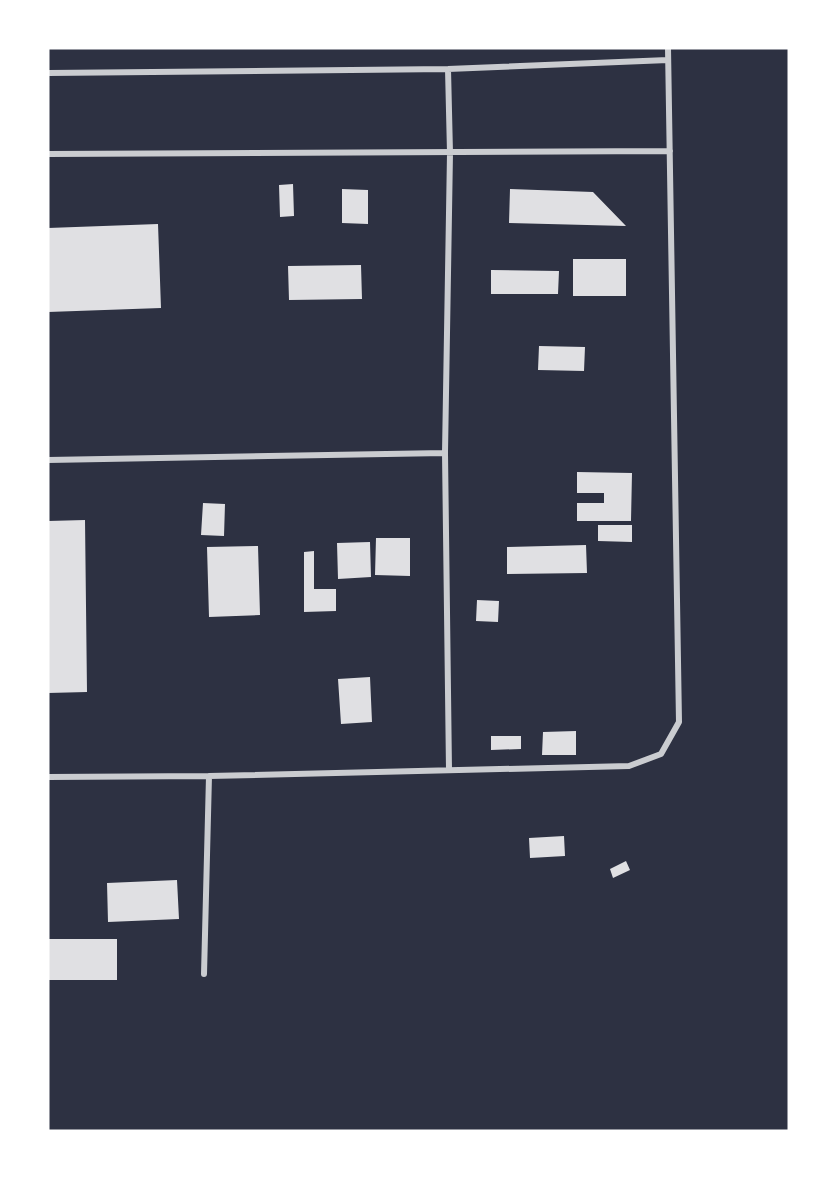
<svg xmlns="http://www.w3.org/2000/svg" width="837" height="1179" font-family="'PT Sans',sans-serif">
<style>
.building{fill:#e0e0e3}
.lines{fill:none;stroke-linecap:round;stroke-linejoin:round}
.minor{stroke:#caccd0;stroke-width:6}
</style>
<rect width="100%" height="100%" fill="#2d3142"/>
<!-- building -->
<path class="building" d="M293 184 294 216 280 217 279 185Z
M342 189 368 190V224L342 223Z
M510 189 593 192 626 226 509 223Z
M158 224 161 308 48 312V228Z
M573 259H626V296H573Z
M361 265 362 299 289 300 288 266Z
M491 270 559 271 558 294H491Z
M539 346 585 347 584 371 538 370Z
M577 472 632 473 631 521H577V503H604V493H577Z
M203 503 225 504 224 536 201 535Z
M85 520 87 692 48 693V521Z
M598 525H632V542L598 541Z
M376 538H410V576L375 575Z
M370 542 371 577 338 579 337 543Z
M586 545 587 573 507 574V547Z
M258 546 260 615 209 617 207 547Z
M314 551V589H336V611L304 612V552Z
M477 600 499 601 498 622 476 621Z
M370 677 372 722 341 724 338 679Z
M576 731V755H542L543 732Z
M491 736H521V749L491 750Z
M564 836 565 856 530 858 529 838Z
M626 861 630 870 613 878 610 869Z
M177 880 179 919 108 922 107 883Z
M48 939H117V980H48Z"/>
<g class="lines">
<!-- minor -->
<path class="minor" d="M448 69 450 153 445 453 449 770
M48 73 448 69 668 60
M48 154 670 151
M48 460 445 453
M48 777 209 776 629 766 661 754 679 722 668 48
M204 974 209 776"/>
</g>
<!-- border -->
<rect width="837" height="1179" fill="none" stroke="#ffffff" stroke-width="99"/>
</svg>
